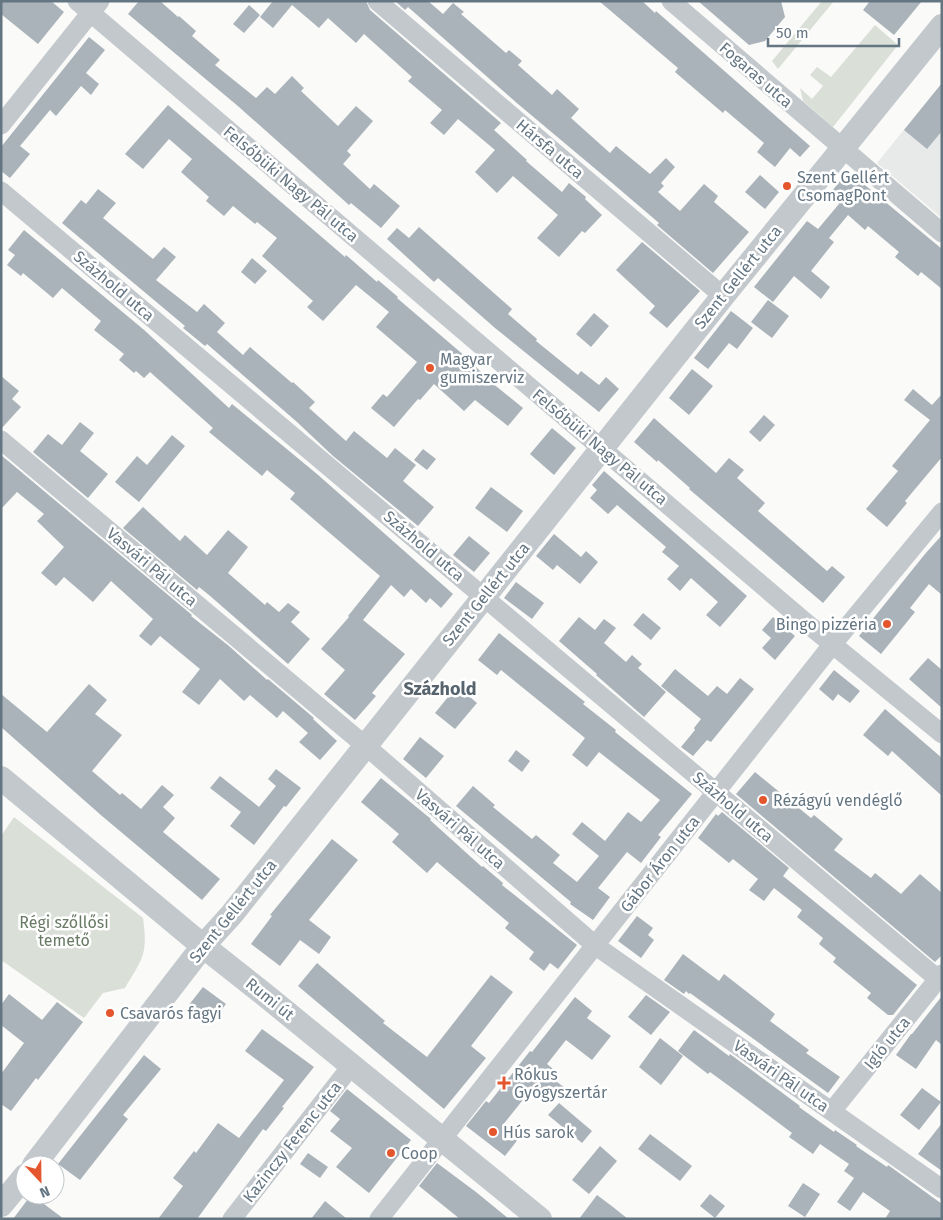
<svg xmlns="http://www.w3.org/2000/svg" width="943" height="1220" font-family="'Fira Sans',sans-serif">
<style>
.built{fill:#e8e9e9}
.green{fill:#dadfd7}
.building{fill:#aab3b9}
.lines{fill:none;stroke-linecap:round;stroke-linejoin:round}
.minor{stroke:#c3c8cc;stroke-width:19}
.tertiary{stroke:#c3c8cc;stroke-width:24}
.poi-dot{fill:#e4572e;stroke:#fff;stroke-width:2}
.labels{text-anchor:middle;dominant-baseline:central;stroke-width:5;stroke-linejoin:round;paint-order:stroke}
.street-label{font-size:16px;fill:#657683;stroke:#fff}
.poi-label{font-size:16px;fill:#657683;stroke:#fff;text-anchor:start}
.park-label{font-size:16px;fill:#687a64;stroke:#fff}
.neighbourhood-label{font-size:18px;font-weight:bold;fill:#57646e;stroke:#fff}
</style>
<rect width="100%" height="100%" fill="#fafaf8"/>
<!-- built -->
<path class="built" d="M942 83V218L877 163Z"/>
<!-- green -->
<path class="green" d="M822 1H834L778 69 772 61Z
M875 25 898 45 833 127 803 101 800 88 812 99 823 86 810 75 817 67 831 77Z
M14 817 143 918C148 954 143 958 125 988L103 993 84 1018 1 960V836Z"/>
<!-- building -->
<path class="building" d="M1 1H51L64 12 38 44 1 14Z
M139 1H160L178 17 179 16 196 31 192 36 220 60 215 65 256 98 267 87 275 94 292 76 304 88 301 91 338 126 356 106 373 121 347 151 351 155 343 164 370 189 374 184 400 206 381 228 351 203 349 205 239 107 128 14Z
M273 1H366L370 10 501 123 494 130 527 160 526 161 562 192 569 183 586 197 585 199 602 215 585 233 582 231 559 257 537 238 558 215 513 176 497 193 475 172 495 150 458 119 444 135 430 123 442 110 408 81 412 77 364 34 356 43 328 18 319 28 292 5 273 28 260 17Z
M395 1H428L443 14 453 3 464 12 461 14 506 53 509 50 522 61 518 65 552 95 557 89 579 109 571 118 610 153 616 146 650 174 666 158 675 167 661 183 664 186 658 192 680 211 704 184 718 196 714 202 749 232 713 273 657 225 659 223 611 182 518 104 408 7 405 10Z
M599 1H642L655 13 656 11 810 146 800 157 790 148 775 167 757 152 764 143 725 110 723 113 703 96 675 72 678 68Z
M698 1H781L785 17 765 41 749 45Z
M870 1H922L894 35 863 10Z
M249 5 260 15 244 33 233 24Z
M89 37 105 50 86 73 99 84 91 95 81 86 56 116 50 110 20 146 30 154 10 178 1 171V147Z
M942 83V131L927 149 904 130Z
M168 105 345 257 346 255 377 282 378 280 398 297 397 298 466 357 491 382 523 408 508 426 475 400 464 411 434 384 420 400 418 399 394 427 371 408 383 394 387 397 417 362 376 327 389 312 356 285 323 321 307 307 313 301 262 256 277 238 257 222 255 224 233 206 224 216 206 201 209 197 181 172 192 159 169 139 143 169 125 154Z
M848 171 942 249V289L921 272 918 276 895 257 899 252 868 226 865 230 848 215 829 238 834 242 811 271 830 287 821 299 794 276 773 302 754 287 807 221 818 229 839 204 828 196Z
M760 175 779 192 765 209 745 192Z
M98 189 116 203 103 218 153 259 164 247 176 257 156 280 197 312 204 304 225 323 217 332 243 355 250 347 292 383 293 382 315 402 309 408 346 441 354 431 387 458 395 448 416 465 403 481 434 507 418 526 333 456 297 422 207 344 205 346 183 328 185 326 62 223 81 200 86 204Z
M419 227 512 309 508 314 537 339 536 341 578 375 581 371 599 385 606 377 619 389 599 412 495 328 438 278 434 282 387 239 397 228 409 238Z
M24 230 143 329 229 408 232 404 317 474 453 594 441 608 430 598 426 603 411 589 404 597 391 585 363 620 405 654 372 693 376 696 355 720 324 694 345 670 321 649 349 617 348 616 380 576 290 499 295 493 267 470 262 476 209 432 213 428 150 372 144 378 136 371 134 373 119 360 124 354 94 330 101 321 62 288 53 298 23 273 21 276 7 265 15 255 8 250Z
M642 242 700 291 667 328 649 313 655 306 616 270Z
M252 258 267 271 255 284 241 272Z
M768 300 789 316 772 338 751 322Z
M731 311 753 328 737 349 729 343 708 369 694 358Z
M594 313 609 326 591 347 576 334Z
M692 369 713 386 689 415 669 398Z
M1 376 19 391 12 399 21 407 1 429Z
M913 389 932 405 942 394V457L905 501 907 503 887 527 866 509 898 471 892 466 930 420 904 400Z
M764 415 775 425 760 442 749 432Z
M654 418 716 473 729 458 744 470 737 478 765 503 758 511 827 571 832 566 845 577 823 603 689 489 690 488 658 460 657 462 634 442Z
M80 422 94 433 80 451 108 474 88 498 33 452 48 434 62 445Z
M552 428 576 448 554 475 530 454Z
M172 435 185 446 139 502 115 482 137 456 147 465Z
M423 449 436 459 427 470 414 460Z
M1 455 192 615 191 616 229 646 267 680 268 679 314 718 313 719 337 741 320 760 299 742 308 733 283 711 277 718 250 695 244 701 220 679 199 705 182 692 200 669 160 636 151 646 139 636 153 619 111 581 93 602 64 577 56 586 41 573 64 547 37 521 44 514 17 492 1 509Z
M604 471 747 596 720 627 706 615 718 602 691 578 680 591 667 579 679 566 662 552 666 547 617 505 608 514 590 498 597 490 592 485Z
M491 487 523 511 507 532 475 508Z
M143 507 180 541 185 535 207 555 228 530 248 547 228 573 265 605 267 602 279 612 288 603 300 612 291 622 310 639 288 664 209 595 199 587 197 590 123 528Z
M554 534 581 557 586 551 598 562 580 584 557 565 553 570 536 556Z
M942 535V595L929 584 910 608 915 612 881 654 859 636 925 554Z
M469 536 490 553 474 572 453 555Z
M516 582 544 603 532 619 504 598Z
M643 613 661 628 651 640 633 625Z
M579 617 595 630 604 619 616 628 604 643 626 662 632 655 642 664 638 668 666 692 644 717 596 675 597 674 559 641Z
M773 617 795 636 775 660 762 648 771 638 762 630Z
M499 633 585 702 583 704 616 730 615 732 692 794 658 835 661 837 641 863 627 852 598 888 610 897 593 920 570 904 571 902 456 806 473 786 495 805 493 807 532 839 536 835 560 855 553 863 577 882 599 856 572 834 582 822 605 841 628 812 641 822 660 800 599 752 587 767 572 755 585 738 501 670 497 675 478 660Z
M928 658 942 670V708L909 679Z
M675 669 708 696 717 686 727 694 740 678 754 689 711 742 707 740 693 756 681 747 695 730 694 728 701 719 661 686Z
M834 670 860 691 850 703 838 694 833 701 819 689Z
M89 684 107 700 95 714 122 735 92 771 120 795 122 793 141 809 162 785 174 795 163 807 175 818 163 832 220 879 202 900 102 816 1 727V694L47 732Z
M457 686 477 703 455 729 435 713Z
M885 709 942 758V796L892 751 888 756 863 735Z
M420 737 444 756 426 778 403 759Z
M516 750 530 761 522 772 508 761Z
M276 769 301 788 286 807 284 806 254 845 230 826 241 812 210 788 220 776 259 807 276 786 268 779Z
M755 772 811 818 814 815 843 839 834 850 871 878 875 873 901 894 920 874 942 893V955L935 962 736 794Z
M381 778 431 819 430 820 482 867 483 866 503 883 502 885 577 945 558 969 550 963 544 971 529 959 534 952 505 928 509 923 437 862 427 873 392 842 399 834 361 802Z
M722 812 789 868 783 876 917 985 893 1015H888L867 998 871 993 833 962 836 958 819 944 823 938 797 917 802 910 774 888 764 901 749 890 758 879 733 859 729 863 698 838 716 814 718 816Z
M332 839 358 860 309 920 331 937 319 954 300 940 280 966 251 944 272 916 270 915Z
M637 916 653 928 648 935 654 940 641 958 618 941Z
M683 954 719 981 724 974 775 1014 770 1021 809 1050 806 1053 840 1077 828 1093 690 993 689 994 686 991 684 994 664 980Z
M317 963 385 1021 383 1023 427 1057 491 975 513 992 471 1046 486 1058 444 1109 298 986Z
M203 987 226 1004 211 1023 188 1006Z
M9 994 42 1020 57 1002 83 1022 38 1080 36 1078 11 1111 1 1104V1074L24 1043 1 1025V1005Z
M646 995 670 1012 651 1035 628 1017Z
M942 996V1045L936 1040 916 1069 896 1055 911 1034H912Z
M575 997 592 1011 587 1018 611 1036 592 1060 566 1040 547 1064 553 1069 548 1075 565 1088 554 1102 534 1086 502 1126 519 1138 505 1156 466 1126 486 1101 489 1103 530 1051 532 1052Z
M262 1029 314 1067 282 1107 284 1108 266 1131 263 1129 197 1219H158L183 1186 173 1178 194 1151 196 1153 218 1123 239 1138 284 1080 245 1051Z
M694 1030 729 1056 730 1054 800 1106 799 1107 834 1132 835 1130 857 1145 856 1146 887 1167 888 1165 942 1204V1219H885L890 1211 863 1192 850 1211 837 1202 854 1178 844 1171 849 1164 820 1144 813 1154 789 1137 792 1133 736 1091 710 1072 708 1074 678 1051Z
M660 1038 683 1056 661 1085 639 1067Z
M144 1055 161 1069 123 1115 128 1119 80 1180 58 1164Z
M922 1088 941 1102 919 1130 900 1115Z
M347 1089 411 1140 369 1193 336 1167 352 1148 330 1131 340 1119 330 1111Z
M559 1103 592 1131 582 1143 548 1115Z
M942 1123V1171L918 1154Z
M650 1134 692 1166 680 1181 638 1149Z
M600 1146 617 1161 589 1194 572 1180Z
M308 1153 328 1167 320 1178 300 1164Z
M437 1163 476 1192 509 1219H460L419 1186Z
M803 1183 820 1194 805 1217 788 1206Z
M710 1194 725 1206 715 1218 700 1206Z
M31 1195H32L64 1219H13Z
M597 1195 613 1207 628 1219H579Z
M325 1201 347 1219H311Z"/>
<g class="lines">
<!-- minor -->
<path class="minor" d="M77 1 804 621 942 734
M377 1 723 296
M671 1 942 233
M1 125 100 1
M1 191 938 979
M1 440 374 753 596 946 942 1189
M832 1111 942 974
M232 1219 352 1065
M379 1219 832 645 942 512"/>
<!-- tertiary -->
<path class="tertiary" d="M1 778 203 946 260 991 540 1219
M34 1165 203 946 232 914 723 296 942 26
M1 1205 25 1176"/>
</g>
<!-- markers -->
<g class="poi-dot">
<circle cx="787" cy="186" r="5"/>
<circle cx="430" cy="368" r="5"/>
<circle cx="887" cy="624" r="5"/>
<circle cx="763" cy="800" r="5"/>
<circle cx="110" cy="1013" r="5"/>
<path d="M501.5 1075.5h5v5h5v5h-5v5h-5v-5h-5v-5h5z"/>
<circle cx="493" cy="1132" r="5"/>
<circle cx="391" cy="1153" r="5"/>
</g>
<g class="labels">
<!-- street labels -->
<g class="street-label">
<text transform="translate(756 75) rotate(41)">Fogaras utca</text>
<text transform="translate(550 149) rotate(40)">Hársfa utca</text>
<text transform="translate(291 184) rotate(40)">Felsőbüki Nagy Pál utca</text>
<text transform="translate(738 277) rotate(-51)">Szent Gellért utca</text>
<text transform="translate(114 286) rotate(40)">Százhold utca</text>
<text transform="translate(600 447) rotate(40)">Felsőbüki Nagy Pál utca</text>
<text transform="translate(424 546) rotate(40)">Százhold utca</text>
<text transform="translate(152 567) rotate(40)">Vasvári Pál utca</text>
<text transform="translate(486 594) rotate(-51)">Szent Gellért utca</text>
<text transform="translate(733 807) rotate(40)">Százhold utca</text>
<text transform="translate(460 829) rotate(41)">Vasvári Pál utca</text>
<text transform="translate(660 864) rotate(-52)">Gábor Áron utca</text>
<text transform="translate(233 911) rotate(-51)">Szent Gellért utca</text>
<text transform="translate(270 999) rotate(39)">Rumi út</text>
<text transform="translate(887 1043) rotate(-51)">Igló utca</text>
<text transform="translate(781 1076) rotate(35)">Vasvári Pál utca</text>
<text transform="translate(292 1142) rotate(-52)">Kazinczy Ferenc utca</text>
</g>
<!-- poi labels -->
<g class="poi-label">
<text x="797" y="177">Szent Gellért<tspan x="797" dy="18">CsomagPont</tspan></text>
<text x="440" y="359">Magyar<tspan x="440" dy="18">gumiszerviz</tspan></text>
<text x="877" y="624" text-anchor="end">Bingo pizzéria</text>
<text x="773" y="800">Rézágyú vendéglő</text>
<text x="120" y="1013">Csavarós fagyi</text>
<text x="514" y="1074">Rókus<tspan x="514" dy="18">Gyógyszertár</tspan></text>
<text x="503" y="1132">Hús sarok</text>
<text x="401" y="1153">Coop</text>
</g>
<!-- park labels -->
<g class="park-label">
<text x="64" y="922">Régi szőllősi<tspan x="64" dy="18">temető</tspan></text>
</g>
<!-- neighbourhood labels -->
<g class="neighbourhood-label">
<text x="440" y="689">Százhold</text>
</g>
</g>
<!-- border -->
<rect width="943" height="1220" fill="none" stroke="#657683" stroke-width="5"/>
<!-- north arrow -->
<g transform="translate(40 1180) rotate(158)"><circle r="24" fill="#ffffff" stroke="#c1c8cd"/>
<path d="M0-4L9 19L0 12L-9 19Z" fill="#e4572e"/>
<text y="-8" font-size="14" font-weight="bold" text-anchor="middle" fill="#657683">N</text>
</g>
<!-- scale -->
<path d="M768 38v8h131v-8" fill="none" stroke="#657683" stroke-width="2.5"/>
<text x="776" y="38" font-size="15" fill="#657683" stroke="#ffffff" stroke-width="4" paint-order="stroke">50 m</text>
</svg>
